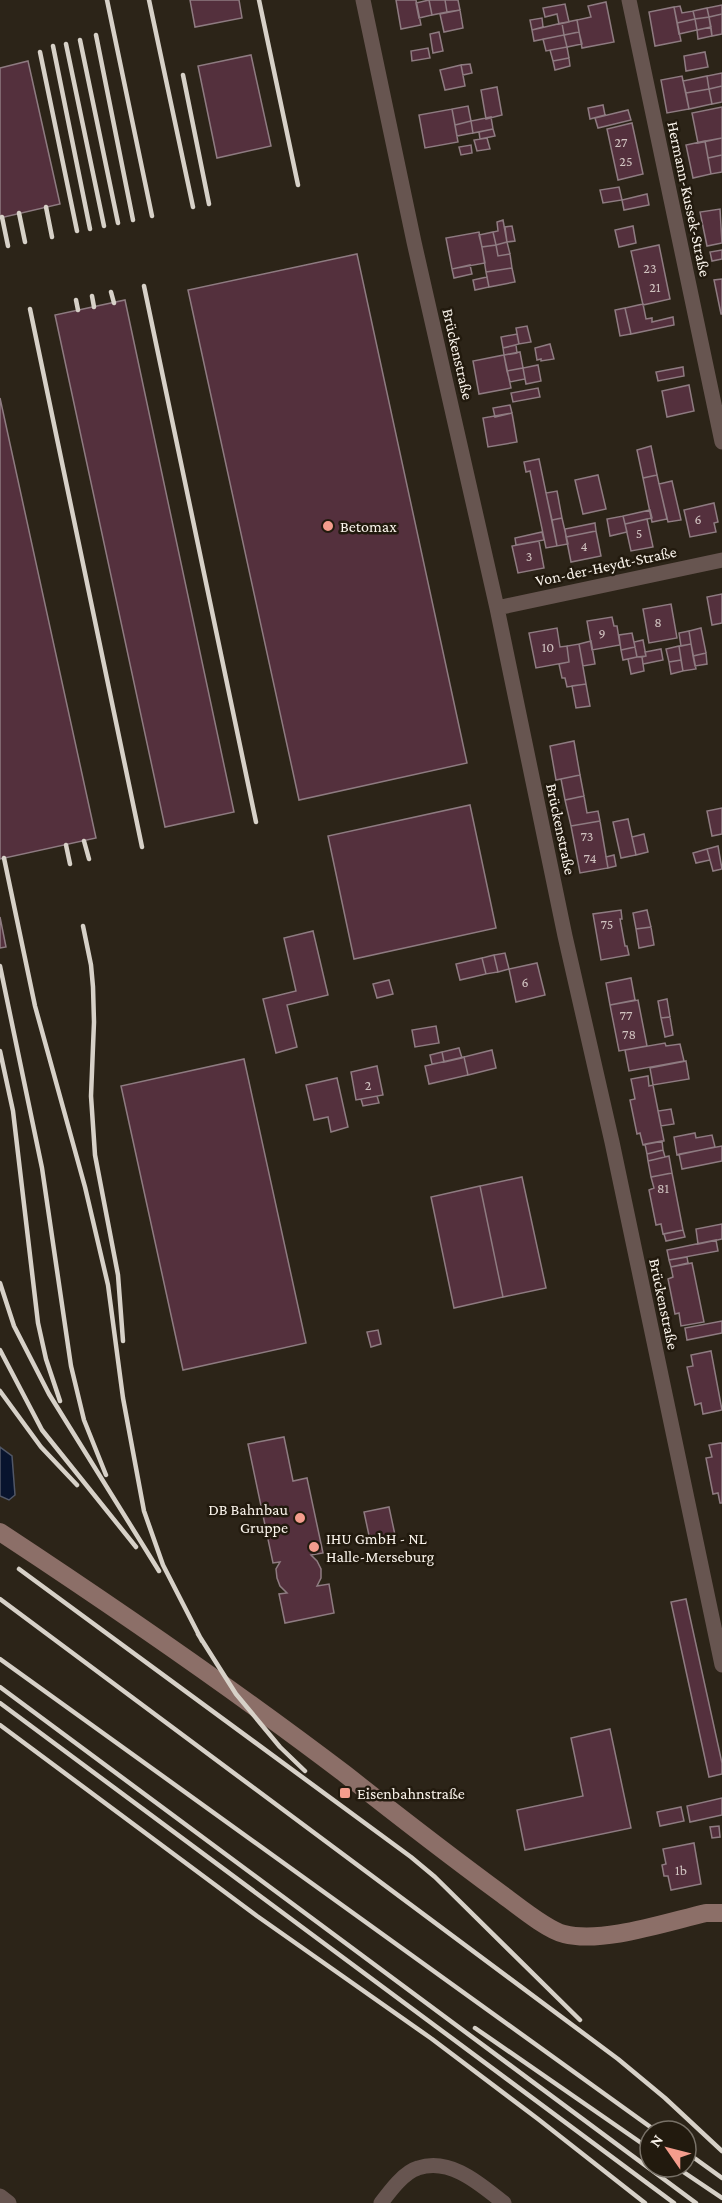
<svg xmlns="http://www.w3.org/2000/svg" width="722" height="2203" font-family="'Crimson Pro',serif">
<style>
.water{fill:#08142e;stroke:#515767;stroke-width:1.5}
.building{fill:#54303d;stroke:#8e7b81;stroke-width:1.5}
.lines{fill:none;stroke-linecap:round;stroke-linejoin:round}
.street{stroke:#675550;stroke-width:15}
.secondary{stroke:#8c6f68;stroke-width:18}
.rail{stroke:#d7d1c8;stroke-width:4.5}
.poi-dot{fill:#f49d8d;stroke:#221a0e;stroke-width:2}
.labels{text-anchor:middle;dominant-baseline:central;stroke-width:5;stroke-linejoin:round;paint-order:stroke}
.number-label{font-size:14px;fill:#d0c3c0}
.street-label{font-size:16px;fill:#faf4ec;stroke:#221a0e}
.poi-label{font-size:16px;fill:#faf4ec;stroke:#221a0e;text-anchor:start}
</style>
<rect width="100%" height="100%" fill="#2c2418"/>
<!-- water -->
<path class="water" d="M0 1447 12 1456 15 1495 9 1500 0 1496Z"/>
<!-- building -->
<path class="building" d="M190 0H239L242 18 195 27Z
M396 0H416L421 25 401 29Z
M429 0 432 15 419 18 416 3Z
M429 0H445L447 12 432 15Z
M445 0H458L460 10 447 12Z
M606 2 614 42 582 48 577 20 591 17 588 6Z
M565 4 569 22 559 24 557 14 545 17 543 8Z
M722 5V14L709 17 707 8Z
M680 6 682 13 693 11 695 19 677 23 674 7Z
M674 7 681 41 655 46 649 12Z
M707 8 709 17 695 19 693 11Z
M460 10 463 28 444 32 440 14Z
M722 14V34L712 36 709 17Z
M709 17 711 27 697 30 695 19Z
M542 18 543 27 532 30 530 20Z
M695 19 697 30 679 34 677 23Z
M577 20 579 32 564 35 562 23Z
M562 23 564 35 534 41 532 30Z
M711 27 712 36 698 39 697 30Z
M439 32 443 51 433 53 430 34Z
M579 32 582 44 567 47 564 35Z
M564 35 567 47 546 51 543 39Z
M567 47 569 58 553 61 550 50Z
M428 48 430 58 412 61 411 51Z
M705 52 708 67 686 71 684 56Z
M251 55 271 146 217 158 198 66Z
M569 58 570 66 555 70 553 61Z
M28 61 60 204 0 218V68Z
M470 64 472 73 463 75 461 65Z
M461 65 465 86 445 90 440 70Z
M722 73V86L709 89 707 76Z
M682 76 689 109 667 113 661 80Z
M707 76 709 89 686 93 683 81Z
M722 86V102L712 104 709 89Z
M497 87 502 115 486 119 481 90Z
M709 89 712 104 689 109 686 93Z
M603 105 605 115 590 119 588 108Z
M468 106 471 121 455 125 452 109Z
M722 107V138L698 143 692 113Z
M452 109 458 142 425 148 419 115Z
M628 110 631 120 598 128 595 118Z
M491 117 493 129 473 133 471 121Z
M471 121 473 133 457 136 455 125Z
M632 123 643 174 618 180 607 129Z
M493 129 495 136 480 139 479 132Z
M487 138 490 149 477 151 474 140Z
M722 138V155L708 158 705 141Z
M705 141 711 174 693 178 686 145Z
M471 145 472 153 461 155 459 147Z
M722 155V172L711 174 708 158Z
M619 187 622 200 603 203 600 190Z
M647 194 649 205 624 210 622 200Z
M720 209 722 243 707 246 700 212Z
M503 220 507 242 496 245 493 232 498 231 497 222Z
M512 226 515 241 507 242 505 227Z
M633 226 636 243 619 247 615 230Z
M479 232 485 263 452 269 446 238Z
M493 232 496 245 482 247 479 235Z
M507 242 510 254 498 256 496 245Z
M496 245 498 256 510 254 512 268 486 272 482 247Z
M659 245 670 299 643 305 631 251Z
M722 250V259L712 261 710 252Z
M357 254 467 763 299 800 188 290Z
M470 265 472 274 454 278 452 269Z
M512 268 515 282 489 287 486 272Z
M487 277 489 287 475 290 473 280Z
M722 279V314H721L714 280Z
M125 300 234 812 165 827 55 315Z
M643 304 646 319 652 318V322L673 317 674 325 631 334 625 308Z
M625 308 631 334 620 336 615 310Z
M527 326 531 342 519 344 516 328Z
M517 334 519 344 503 348 501 337Z
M550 344 554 359 541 361V359L537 360 535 348Z
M516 345 517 353 504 355 503 348Z
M520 352 523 368 507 371 504 355Z
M504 355 511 388 479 394 473 361Z
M538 365 541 381 526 384 523 368Z
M683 367 684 376 658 381 656 372Z
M523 368 525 379 510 382 507 371Z
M689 385 694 411 667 417 662 391Z
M538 388 540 397 513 402 511 393Z
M0 398 96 838 0 859Z
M510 405 512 413 495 417 493 408Z
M512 413 517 442 488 447 483 418Z
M651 446 657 475 643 478 637 450Z
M539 459 557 546 546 548 530 471 526 472 524 462Z
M598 475 606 509 583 514 575 480Z
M657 475 667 519 652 522 643 478Z
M672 481 681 520 668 522 659 484Z
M557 491 562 518 552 520 546 493Z
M714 503 718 522 714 523 716 532 690 537 684 510Z
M650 510 652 518 625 524 623 516Z
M623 516 627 532 610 536 607 519Z
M562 518 568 544 557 546 552 520Z
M647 519 653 547 631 551 625 524Z
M595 523 596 531 566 537 565 529Z
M596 531 601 556 571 562 566 537Z
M542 532 544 540 516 545 515 538Z
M539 541 544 568 518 573 512 546Z
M722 594V623L712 625 707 597Z
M671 604 677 638 649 643 643 609Z
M612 617 614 626H617L620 645 592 650 587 621Z
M557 628 560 647 567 646 569 662 536 668 529 633Z
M701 628 706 653 693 656 689 631Z
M689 631 691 644 681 646 679 633Z
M632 633 635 647 621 650 619 635Z
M643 640 646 656 637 657 634 642Z
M591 641 595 664 583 666 579 644Z
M579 644 586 684 567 687 565 678H562L559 664 569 662 567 646Z
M691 644 696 669 683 671 679 646Z
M679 646 681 660 669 662 666 649Z
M635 647 637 657 623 660 621 650Z
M661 649 663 660 643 664 642 657 646 656 645 652Z
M706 653 707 664 695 666 693 656Z
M637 657H642L644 671 631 674 628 659Z
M681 660 683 671 671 674 669 662Z
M586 684 590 706 576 708 572 686Z
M574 741 580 775 556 780 550 746Z
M580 775 584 796 565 800 561 779Z
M584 796 587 813 598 811 600 821 571 826 565 800Z
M470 805 496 928 354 959 328 836Z
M722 808V834L712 836 707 811Z
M628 819 636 855 621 858 613 822Z
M600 821 608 868 580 873 571 826Z
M644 834 648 852 636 855 632 837Z
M718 846 722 869 713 871 707 849Z
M707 849 710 860 696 863 693 853Z
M614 855 616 866 608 868 606 857Z
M621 910 622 919H620L625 946H627L629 955 601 960 593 914Z
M647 910 651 927 636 929 633 913Z
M0 917 6 947 0 948Z
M651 927 654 945 639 948 636 929Z
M313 931 328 995 287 1005 297 1047 276 1053 263 999 296 991 284 938Z
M505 953 509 969 498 972 494 955Z
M494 955 498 972 486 974 482 958Z
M482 958 486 974 460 980 456 964Z
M537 963 545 995 516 1002 509 969Z
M631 978 635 1000 610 1005 606 983Z
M389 980 393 994 377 998 373 984Z
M667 999 670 1017 661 1018 658 1001Z
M638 1000 647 1046 619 1051 610 1005Z
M670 1017 673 1035 665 1037 661 1018Z
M436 1026 439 1043 415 1047 412 1030Z
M665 1043 666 1046 680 1044 684 1061 629 1071 625 1050Z
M459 1048 462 1058 444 1062 442 1052Z
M492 1050 496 1068 468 1075 464 1057Z
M442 1052 444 1062 432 1064 430 1055Z
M464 1057 468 1075 429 1084 425 1066Z
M244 1059 306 1343 183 1370 121 1086Z
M686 1061 689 1079 653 1085 650 1068Z
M377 1066 383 1095 356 1100 351 1072Z
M648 1076 649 1086 653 1085 664 1141 643 1145 640 1133 637 1134 630 1100 635 1099 631 1079Z
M337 1078 348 1127 331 1132 328 1117 314 1120 306 1085Z
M377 1096 379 1103 363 1106 361 1099Z
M671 1109 674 1124 661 1126 658 1111Z
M695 1133 696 1138 712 1135 715 1147 677 1155 674 1137Z
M662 1141 663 1150 647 1154 645 1144Z
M722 1146V1161L682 1169 679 1154Z
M663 1150 665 1157 648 1161 647 1154Z
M669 1156 672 1173 651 1177 648 1161Z
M672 1173 683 1230 663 1234 661 1224 656 1225 649 1190 654 1188 651 1177Z
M522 1177 546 1288 503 1297 480 1186Z
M480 1186 503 1297 454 1308 431 1197Z
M722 1224V1239L698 1244 696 1229Z
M683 1230 685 1237 666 1241 664 1234Z
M716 1240 718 1251 669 1260 667 1250Z
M687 1257 688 1263 671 1267 669 1260Z
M692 1263 704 1322 681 1326 679 1313 675 1314 668 1279 673 1277 671 1267Z
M722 1321V1333L687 1340 685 1328Z
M378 1330 381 1344 371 1347 367 1332Z
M711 1351 722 1410 703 1414 701 1403 695 1405 687 1367 693 1366 691 1355Z
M284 1437 293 1481 307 1478 323 1553 311 1555 317 1561 321 1569V1578L317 1586 329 1584 334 1613 285 1623 279 1594 287 1593 280 1586 277 1578 276 1569 280 1562 273 1563 248 1444Z
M720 1443H722V1503H720L718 1493 713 1494 706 1458 712 1457 709 1445Z
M389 1507 395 1535 370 1540 364 1512Z
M686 1599 722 1763V1774L709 1777 671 1602Z
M610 1729 631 1828 525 1850 517 1810 583 1796 571 1738Z
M722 1798V1815L690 1822 687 1806Z
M681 1807 684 1821 660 1826 657 1812Z
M719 1826 720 1837 712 1838 710 1827Z
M694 1843 701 1884 671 1890 668 1876H664L662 1865 666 1864 663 1849Z"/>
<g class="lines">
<!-- street -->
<path class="street" d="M363 0 414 242 497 608 565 936 612 1142 722 1665
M629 0 722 442
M497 608 722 560
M0 2196 9 2203
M381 2203C390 2191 404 2172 418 2168 451 2157 481 2185 504 2203"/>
<!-- secondary -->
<path class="secondary" d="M0 1532C117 1609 233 1689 345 1774 397 1815 450 1856 503 1895 518 1906 547 1930 564 1934 602 1944 667 1922 706 1913H722"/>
<!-- rail -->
<path class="rail" d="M107 0 152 216
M149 0 193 207
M259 0 298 185
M96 35 133 220
M80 40 118 223
M66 44 104 226
M53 46 90 229
M40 52 77 231
M183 75 209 204
M46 207 52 237
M19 213 25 242
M2 217 8 246
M144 286 256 822
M111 292 114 303
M92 296 94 307
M76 300 78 310
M30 309 142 847
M84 841 89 859
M66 845 70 864
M4 858 35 1006 85 1187 108 1285 123 1398 144 1511 163 1565 202 1641
M83 926 91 965 93 987 94 1022 91 1096 95 1155 118 1275 123 1341
M0 966 42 1168 71 1366 84 1420 106 1475
M0 1051 13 1111 38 1323 46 1359 60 1401
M0 1283 14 1326 49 1394 159 1571
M0 1350 42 1430 136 1547
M0 1391 41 1447 77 1485
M19 1569 411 1857 435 1877 580 2020
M0 1599 618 2059 665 2098 722 2151
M198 1634 236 1694 280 1747 305 1771
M0 1659 656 2131
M0 1687 696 2203
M0 1703 674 2203
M0 1725 257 1916 432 2039 538 2119 645 2203
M475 2028 650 2149
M686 2152 722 2178
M676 2167 722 2198"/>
</g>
<!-- markers -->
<g class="poi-dot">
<circle cx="328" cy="526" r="6"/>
<circle cx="300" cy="1518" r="6"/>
<circle cx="314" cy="1547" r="6"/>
<rect x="339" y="1787" width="12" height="12" rx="3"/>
</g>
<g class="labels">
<!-- number labels -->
<g class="number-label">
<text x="621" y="142">27</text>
<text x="626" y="161">25</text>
<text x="650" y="268">23</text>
<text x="655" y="287">21</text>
<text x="698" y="519">6</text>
<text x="639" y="533">5</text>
<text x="584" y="546">4</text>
<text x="529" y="556">3</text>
<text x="658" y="622">8</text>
<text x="602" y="633">9</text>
<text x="548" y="647">10</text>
<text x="587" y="836">73</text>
<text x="590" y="858">74</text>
<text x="607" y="924">75</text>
<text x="525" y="982">6</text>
<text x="626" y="1015">77</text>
<text x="629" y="1034">78</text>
<text x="368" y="1085">2</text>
<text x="663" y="1188">81</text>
<text x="681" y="1870">1b</text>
</g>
<!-- street labels -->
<g class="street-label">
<text transform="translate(689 199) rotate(78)">Hermann-Kussek-Straße</text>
<text transform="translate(458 354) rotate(77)">Brückenstraße</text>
<text transform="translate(606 566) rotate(-12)">Von-der-Heydt-Straße</text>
<text transform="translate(561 829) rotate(78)">Brückenstraße</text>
<text transform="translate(664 1304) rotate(78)">Brückenstraße</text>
</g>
<!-- poi labels -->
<g class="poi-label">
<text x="340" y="526">Betomax</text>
<text x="288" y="1509" text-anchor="end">DB Bahnbau<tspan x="288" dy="18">Gruppe</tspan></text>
<text x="326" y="1538">IHU GmbH - NL<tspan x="326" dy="18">Halle-Merseburg</tspan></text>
<text x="357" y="1793">Eisenbahnstraße</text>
</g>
</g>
<!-- north arrow -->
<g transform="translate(668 2149) rotate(305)"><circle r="28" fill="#221a0e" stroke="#787167" stroke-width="1.5"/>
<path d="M0-4.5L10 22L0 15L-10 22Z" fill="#f49d8d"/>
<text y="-9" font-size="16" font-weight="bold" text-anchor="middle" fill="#faf4ec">N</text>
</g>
</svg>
